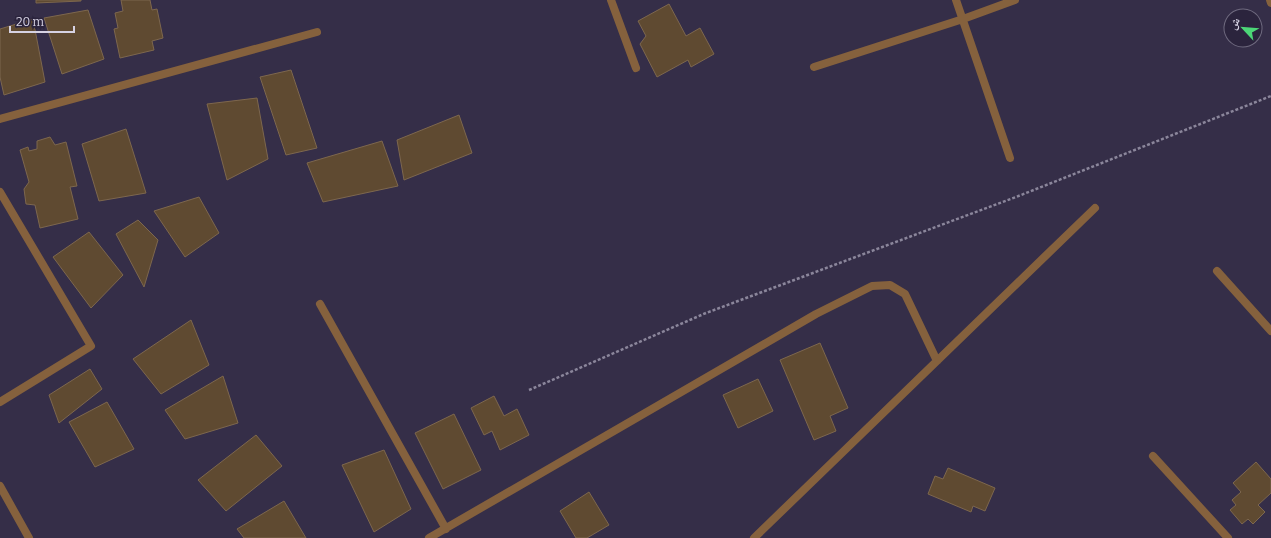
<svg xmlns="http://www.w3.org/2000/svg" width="1271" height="538" font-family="Bitter,'Noto Naskh Arabic',serif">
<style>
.building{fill:#5f4a31;stroke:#7d674e}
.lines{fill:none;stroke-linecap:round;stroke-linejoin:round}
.path{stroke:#8b869b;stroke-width:2.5;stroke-dasharray:3 2;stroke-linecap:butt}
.minor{stroke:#85613d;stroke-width:8}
</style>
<rect width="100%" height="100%" fill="#352e48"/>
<!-- building -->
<path class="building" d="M36 0H81V1L36 3Z
M121 0H150L152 10 157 9 163 38 152 41 154 50 120 58 114 29 118 28 115 13 123 11Z
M669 4 686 36 700 28 714 54 691 67 688 60 657 77 640 44 646 36 638 21Z
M88 10 104 59 62 74 44 18Z
M33 19 45 82 4 95 0 77V29Z
M291 70 317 148 286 155 260 77Z
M257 98 268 159 227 180 207 104Z
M459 115 472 153 404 180 397 140Z
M126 129 146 193 99 201 82 144Z
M50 137 55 145 66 142 77 186 70 187 78 219 40 228 35 205 26 204 24 189 29 182 20 150 28 147 29 151 37 149V141Z
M382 141 398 186 323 202 307 163Z
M199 197 219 233 185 257 154 211Z
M138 220 158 240 144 287 116 234Z
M89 232 123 275 91 308 53 257Z
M191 320 209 365 161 394 133 359Z
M820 343 848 408 830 416 836 431 814 440 780 360Z
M90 369 102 389 59 423 49 395Z
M223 376 238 423 185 439 165 410Z
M758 379 773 411 738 428 723 395Z
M494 396 504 416 517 409 529 435 500 450 492 431 484 435 471 408Z
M107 402 134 449 95 467 69 422Z
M454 414 481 470 443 489 415 433Z
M256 435 282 466 226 511 198 480Z
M384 450 411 509 374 532 342 465Z
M1256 462 1271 479V493L1258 505 1265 512 1253 524 1248 519 1242 524 1230 510 1236 505 1232 500 1241 492 1233 483Z
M948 468 995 488 985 511 973 506 971 512 928 494 935 476 943 479Z
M589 492 609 525 587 538H576L560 511Z
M284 501 306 538H244L237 529Z"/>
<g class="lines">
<!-- path -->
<path class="path" d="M529 390 706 313 1016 197 1271 96"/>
<!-- minor -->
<path class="minor" d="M611 0 636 68
M956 0 1010 158
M1270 0 1271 3
M814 67 963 19 1015 0
M0 119 317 32
M0 192 91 346 0 402
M1217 271 1271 331
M320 304 446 529
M1153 456 1228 538
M0 486 29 538
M429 538 816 314 872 286 890 285 905 294 937 361
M754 538 1095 208"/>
</g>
<!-- north arrow -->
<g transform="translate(1243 28) rotate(296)"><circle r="19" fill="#2b243d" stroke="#6f6a7f"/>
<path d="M0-3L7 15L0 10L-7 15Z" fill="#4cd677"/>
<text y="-6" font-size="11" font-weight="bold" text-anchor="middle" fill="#d6d2e3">ش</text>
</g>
<!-- scale -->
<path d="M10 26v6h64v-6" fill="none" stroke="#d6d2e3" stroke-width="2"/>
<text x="16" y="26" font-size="12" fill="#d6d2e3" stroke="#2b243d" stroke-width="3" paint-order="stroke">20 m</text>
</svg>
